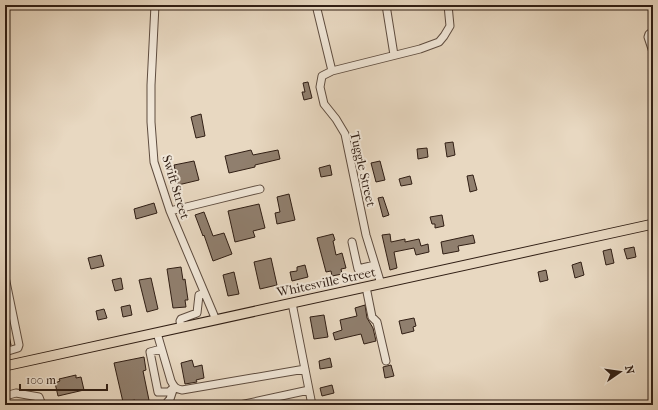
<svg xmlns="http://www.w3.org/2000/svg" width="658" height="410" font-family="'IM FELL French Canon',serif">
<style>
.building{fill:#907f6e;stroke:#301e14}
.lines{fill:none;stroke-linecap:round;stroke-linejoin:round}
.minor-casing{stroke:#5e4c3f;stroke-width:9}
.major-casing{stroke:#301e14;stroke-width:11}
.minor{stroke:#f0e6d7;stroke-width:7}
.major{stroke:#e8d8c1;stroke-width:9}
.labels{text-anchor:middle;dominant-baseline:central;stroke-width:4;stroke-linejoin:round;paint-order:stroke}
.street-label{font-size:13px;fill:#301e14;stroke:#f0e6d7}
</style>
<rect width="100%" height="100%" fill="#e8d8c1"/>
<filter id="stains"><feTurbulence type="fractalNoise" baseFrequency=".005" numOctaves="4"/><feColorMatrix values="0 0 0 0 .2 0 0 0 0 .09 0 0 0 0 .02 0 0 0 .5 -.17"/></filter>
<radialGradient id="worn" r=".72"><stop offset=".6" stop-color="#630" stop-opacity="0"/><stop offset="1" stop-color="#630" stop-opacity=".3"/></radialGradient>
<!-- building -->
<path class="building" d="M308 82 312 98 304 100 302 92H305L303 83Z
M201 114 205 136 196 138 191 117Z
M453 142 455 155 447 157 445 143Z
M427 148 428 157 418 159 417 149Z
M251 150 253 155 278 150 280 159 255 165V167L229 173 225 156Z
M194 161 199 180 178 185 174 165Z
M380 161 385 180 376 182 371 163Z
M330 165 332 175 321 177 319 168Z
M473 175 477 190 470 192 467 176Z
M410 176 412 184 401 186 399 179Z
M289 194 295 220 277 224 275 213 280 212 277 197Z
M383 197 389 215 383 217 378 198Z
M154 203 157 213 136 219 134 209Z
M259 204 265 228 253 231 255 237 235 242 228 211Z
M204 212 213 236 224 233 232 254 213 261 204 235 203 236 195 215Z
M442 215 444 226 435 228V224H432L430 217Z
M333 234 335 240 333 241 336 255 342 253 346 268 341 269 342 274 332 276 331 271 326 272 317 238Z
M390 234 391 242 405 239V242L419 239 421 246 428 244 429 252 416 255 414 248 394 252 397 268 390 270 382 235Z
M473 235 475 243 458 246 459 251 443 254 441 242Z
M634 247 636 257 627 259 624 249Z
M611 249 614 263 606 265 603 251Z
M101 255 104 266 91 269 88 258Z
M271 258 277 285 260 289 254 262Z
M581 262 584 275 575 278 572 265Z
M305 265 308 277 292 281 290 272 297 271V267Z
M181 267 183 280 185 279 188 300H185L186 307 173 308 167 269Z
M546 270 548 280 540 282 538 272Z
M234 272 239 294 228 296 223 275Z
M121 278 123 289 115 291 112 280Z
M151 278 158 309 147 312 139 280Z
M130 305 132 315 123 317 121 307Z
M365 305 367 318 373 328 376 341 364 344 361 334 335 340 333 333 342 330 340 320 357 316 355 308Z
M104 309 107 318 98 320 96 311Z
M324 315 328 337 314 339 310 317Z
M414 318 416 326 413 327 414 331 402 334 399 321Z
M5 326H7L11 345 5 347Z
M144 357 146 370 143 371 150 405H136L135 400 123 402 114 363Z
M330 358 332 367 320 369 319 361Z
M192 360 194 367 202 365 204 378 196 380 197 382 185 384 181 363Z
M391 365 394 376 385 378 383 367Z
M76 375V378L81 377 84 390 58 396 55 383 60 381 59 379Z
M332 385 334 393 322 396 320 388Z"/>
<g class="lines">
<defs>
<path id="minor" d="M155 5 151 85V122L154 162 170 211 216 320
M316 5 332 71
M386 5 394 55
M653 31 649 34 648 37 653 52
M170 211 260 189
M352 242 358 269 375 265
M5 277 19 345 18 348 5 352
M381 284 366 235 345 134 336 119 324 104 320 87 322 76 332 71 420 49 439 42 444 36 450 26 448 5
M366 287 372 317 377 322 386 361
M292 303 312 405
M181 327 180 321 181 319 197 313 199 295 204 293
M157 333 171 381C174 387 176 389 182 390L305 369
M161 349 150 352 158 392H169L174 387
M5 396 16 393 39 397 42 405
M165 405 170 399 174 387
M240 405 309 390"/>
<path id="major" d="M5 366 653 224"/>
</defs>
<!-- minor casing -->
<use href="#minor" class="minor-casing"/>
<!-- major casing -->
<use href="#major" class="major-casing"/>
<!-- minor -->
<use href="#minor" class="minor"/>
<!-- major -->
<use href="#major" class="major"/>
</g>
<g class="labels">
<!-- street labels -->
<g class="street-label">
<text transform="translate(363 169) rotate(77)">Tuggle Street</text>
<text transform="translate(176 187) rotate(73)">Swift Street</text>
<text transform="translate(326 282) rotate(-12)">Whitesville Street</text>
</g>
</g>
<!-- margin -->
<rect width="658" height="410" fill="none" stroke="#e8d8c1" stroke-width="20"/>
<rect x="6" y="6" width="646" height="398" fill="none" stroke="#301e14" stroke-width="2"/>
<rect x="10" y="10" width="638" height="390" fill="none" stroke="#301e14"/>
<!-- north arrow -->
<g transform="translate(620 372) rotate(77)" stroke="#f0e6d7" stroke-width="3" paint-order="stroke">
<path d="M0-3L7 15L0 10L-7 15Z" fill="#301e14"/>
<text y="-6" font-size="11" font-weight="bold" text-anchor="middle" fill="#301e14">N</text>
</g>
<!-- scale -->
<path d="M20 384v6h87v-6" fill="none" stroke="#301e14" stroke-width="2"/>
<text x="26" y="384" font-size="12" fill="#301e14" stroke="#f0e6d7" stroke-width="3" paint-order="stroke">100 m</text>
<rect width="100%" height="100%" filter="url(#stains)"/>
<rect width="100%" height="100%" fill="url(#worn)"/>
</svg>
